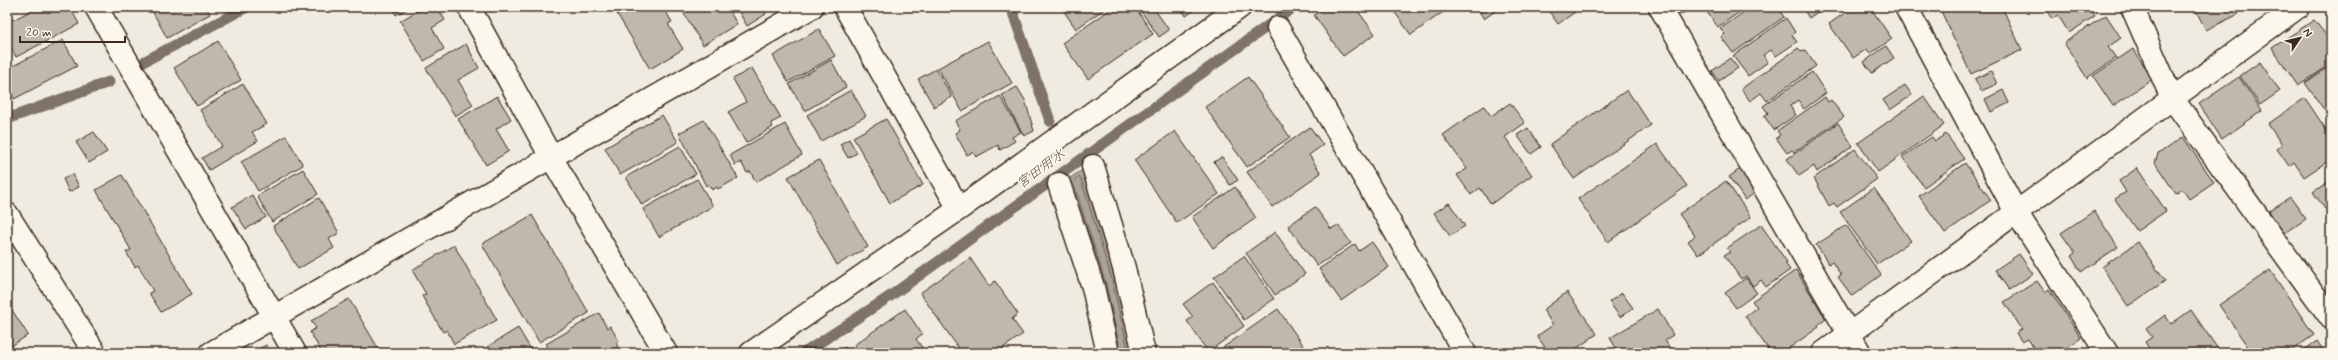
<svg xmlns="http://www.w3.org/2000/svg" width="2338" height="360" font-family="Mynerve,'Klee One',sans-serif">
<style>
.water{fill:#aca397;stroke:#7f7367}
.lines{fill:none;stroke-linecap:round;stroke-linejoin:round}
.shore{stroke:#685a4e;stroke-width:1}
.stream{stroke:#7f7367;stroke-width:11}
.building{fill:#c0b8ad;stroke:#3b2a1e}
.minor-casing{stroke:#3b2a1e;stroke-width:25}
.minor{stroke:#fbf7ec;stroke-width:22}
.labels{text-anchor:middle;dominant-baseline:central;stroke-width:3.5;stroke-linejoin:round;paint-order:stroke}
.water-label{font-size:14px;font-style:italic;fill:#635448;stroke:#fbf7ec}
</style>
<rect width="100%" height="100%" fill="#f0ebe0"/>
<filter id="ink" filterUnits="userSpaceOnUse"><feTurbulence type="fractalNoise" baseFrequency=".025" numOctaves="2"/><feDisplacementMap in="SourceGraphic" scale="8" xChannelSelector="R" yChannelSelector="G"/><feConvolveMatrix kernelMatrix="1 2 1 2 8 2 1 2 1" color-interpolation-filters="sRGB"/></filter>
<g filter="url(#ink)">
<!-- water -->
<path class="water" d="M1082 170 1116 279 1133 353H1117L1068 179Z"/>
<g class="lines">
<!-- shore -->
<path class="shore" d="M1121 353 1106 284 1073 182 1078 177 1081 179 1112 280 1129 353"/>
<!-- stream -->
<path class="stream" d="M1011 7 1050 121
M145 61 247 7
M7 119 109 82
M804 353 889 297 1294 7"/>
</g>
<!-- building -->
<path class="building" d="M38 7H70L79 24 16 57 7 39V23Z
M150 7H206L210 14 167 38Z
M392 7H410L396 15Z
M424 7H437L445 20 432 28 444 49 424 61 400 21Z
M613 7H663L672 22 668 24 683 49 650 69Z
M680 7H727L737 24 703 45Z
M736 7H762L766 14 747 26Z
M1061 7H1107L1076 29Z
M1114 7H1135L1153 34 1088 79 1062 43Z
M1138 7H1153L1169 30 1159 37Z
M1180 7H1199L1186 16Z
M1326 7H1355L1375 34 1343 56 1314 15Z
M1391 7H1450L1411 35Z
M1479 7H1496L1498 9 1484 19 1477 8Z
M1546 7H1582L1558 24Z
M1674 7H1692L1680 15Z
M1711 7H1747L1718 27 1707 12 1712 9Z
M1751 7H1777L1784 17 1733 53 1721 37 1725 34 1720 29Z
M1802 7H1825L1809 18Z
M1853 7H1870L1892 39 1870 54 1867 49 1853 58 1829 24Z
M1939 7H2002L2022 50 1971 74Z
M2044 7H2089L2095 16 2069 33 2058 15 2052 19Z
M2194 7H2235L2239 14 2206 30Z
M2106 15 2121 38 2108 47 2116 58 2087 78 2064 43Z
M1786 18 1795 32 1792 35 1797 42 1776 56 1771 50 1763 55 1768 62 1748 76 1733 56Z
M2314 20 2331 41V64L2298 86 2272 48Z
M819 29 835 56 788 82 773 56Z
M63 40 77 66 14 99 7 86V69Z
M218 41 241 80 197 106 174 68Z
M988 41 1012 83 962 111 938 68Z
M466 44 479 68 458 80 473 105 455 116 426 68Z
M1886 46 1894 58 1872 73 1864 62Z
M1798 48 1802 52 1805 50 1816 66 1767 101 1761 93 1750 101 1741 89Z
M2133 49 2153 79 2113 106 2093 76Z
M1730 58 1738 68 1719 81 1712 71Z
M831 60 846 87 805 111 789 84Z
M2260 62 2280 91 2260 105 2240 76Z
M2331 65V117L2330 118 2305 83Z
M752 68 781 118 771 123 773 127 746 143 728 112 746 102 733 79Z
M936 69 952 97 934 107 918 79Z
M1991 71 1997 84 1981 91 1975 79Z
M1812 72 1826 93 1804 109 1798 100 1790 106 1796 115 1774 130 1764 116 1768 113 1763 106Z
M1248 77 1290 137 1247 167 1205 107Z
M2239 77 2262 111 2222 139 2199 104Z
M243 84 267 124 252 132 258 141 209 170 202 158 222 146 200 110Z
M1905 85 1912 95 1890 110 1883 100Z
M1017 87 1025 100 1034 131 1024 136 1002 95Z
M851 90 866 116 821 141 807 115Z
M1627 90 1651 125 1574 179 1550 144Z
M2003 90 2009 103 1991 112 1985 99Z
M497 96 511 119 496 129 509 151 486 165 458 119Z
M1000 96 1021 132 1012 137 1015 141 1000 150 998 145 976 157 973 152 967 155 955 133 960 130 955 121Z
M1924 96 1944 125 1878 172 1858 143Z
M1825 97 1828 102 1831 100 1844 117 1794 152 1792 150 1787 153 1776 138 1780 135 1777 131Z
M2305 98 2331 137V159L2304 177 2294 162 2289 166 2277 149 2282 145 2268 124Z
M1510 103 1525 123 1505 137 1532 175 1491 204 1480 188 1471 195 1457 175 1467 169 1443 135 1484 106 1491 116Z
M662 115 678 142 620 175 605 148Z
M886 119 923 185 890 203 853 137Z
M704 120 738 178 718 189 717 187 712 190 708 184 706 186 679 133Z
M1838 123 1853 146 1817 172 1814 166 1799 176 1787 159Z
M785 124 802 155 756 182 750 171 747 173 741 162 735 165 730 155Z
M1310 127 1323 145 1309 155 1321 173 1272 207 1247 172Z
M1528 128 1541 147 1531 154 1517 135Z
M1175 131 1219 194 1177 223 1134 160Z
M94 132 107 152 89 163 76 142Z
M1946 134 1964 159 1924 187 1902 157 1932 137 1935 141Z
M286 136 303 165 258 191 241 162Z
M2183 137 2214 182 2189 199 2182 189 2176 194 2155 163 2158 154Z
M849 139 857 153 848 158 840 144Z
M1657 144 1687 186 1608 242 1578 199Z
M680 146 696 174 642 205 626 177Z
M1855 149 1877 179 1837 207 1834 203 1829 206 1814 178Z
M1222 157 1238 180 1230 185 1214 162Z
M819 160 868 247 837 265 788 177Z
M1965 163 1991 200 1945 233 1919 196Z
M2137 168 2166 211 2137 231 2115 199 2126 192 2119 181Z
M303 169 318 194 272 222 257 196Z
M1740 169 1756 192 1745 200 1729 177Z
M73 174 79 187 69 192 63 179Z
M122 175 192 294 161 312 149 293 153 291 138 265 135 267 126 252 131 250 96 190Z
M697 179 713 206 659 237 643 209Z
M2331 180V205L2325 209 2313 192Z
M1726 181 1751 217 1698 255 1688 241 1695 236 1679 214Z
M1235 187 1256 218 1213 248 1192 217Z
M1874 188 1911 241 1877 264 1840 212Z
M252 195 266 217 246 229 232 207Z
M2290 197 2306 219 2284 234 2269 211Z
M319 198 339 233 329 239 334 248 298 269 273 226Z
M1449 203 1465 226 1450 236 1434 213Z
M1315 207 1331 229 1338 225 1351 243 1317 266 1288 226Z
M2094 211 2118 247 2081 272 2071 256 2075 253 2061 233Z
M532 215 589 313 539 342 482 244Z
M1761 225 1787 262 1785 263 1790 270 1766 287 1761 280 1753 286 1746 276 1741 279 1724 255 1730 252 1727 248Z
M1846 225 1881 275 1852 296 1838 277 1841 275 1832 262 1829 264 1816 245Z
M1275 232 1305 274 1275 295 1246 253Z
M1372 242 1389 267 1341 301 1319 269 1355 244 1359 251Z
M2138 242 2165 281 2128 306 2102 267Z
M454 245 497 320 454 344 447 330 443 332 422 296 426 294 412 270Z
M2019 254 2033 274 2009 290 1995 270Z
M1244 256 1274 299 1244 320 1214 277Z
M970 258 989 286 995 281 1018 314 1012 319 1023 334 996 353H962L920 293Z
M1796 270 1826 319 1818 325 1819 327 1782 353H1771L1745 316 1757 307 1752 301Z
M2270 270 2314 335 2288 353H2252L2219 305Z
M1746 278 1757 293 1736 308 1725 293Z
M2037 281 2045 292 2049 289 2081 338 2059 353H2042L2039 347 2035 350 2028 339 2022 342 2016 333 2022 329 2004 302Z
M1213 282 1244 326 1208 352 1187 321 1193 317 1183 304Z
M1567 292 1597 334 1570 353H1549L1537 336 1553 325 1543 310Z
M1622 293 1633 308 1620 317 1609 302Z
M349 299 381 353H322L310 332 316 328 311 321Z
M905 309 922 334 916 339 926 353H859L854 345Z
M1278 309 1303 345 1292 353H1224L1221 349Z
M1658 309 1673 335 1665 340 1673 353H1619L1610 338Z
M12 310 28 335 7 349V313Z
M2191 310 2220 352 2152 353 2145 342 2152 337 2146 329 2165 315 2171 324Z
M599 313 607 328 610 326 619 341 616 343 618 347 609 353H551L546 344Z
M518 328 533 353H490L487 347Z
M2317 341 2325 353H2300Z
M266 345 271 353H251Z
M845 347 849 353H836Z
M1957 347 1961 353H1947Z"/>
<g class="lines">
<defs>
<path id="minor" d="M96 7 295 353
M469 7 551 157 666 353
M845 7 959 209
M1660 7 1860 353
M1906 7 2016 212 2107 353
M2132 7 2172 98 2331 318
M1278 28 1465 353
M1093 166 1124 268 1144 353
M1059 184 1093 287 1108 353
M7 214 95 353
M211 353 812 7
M751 353 959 209 1240 7
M1823 353 2298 7"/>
</defs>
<!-- minor casing -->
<use href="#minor" class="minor-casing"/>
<!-- minor -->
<use href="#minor" class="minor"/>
</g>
</g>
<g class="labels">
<!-- water labels -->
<g class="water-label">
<text transform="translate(1041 169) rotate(-36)">宮田用水</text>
</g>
</g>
<!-- margin -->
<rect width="2338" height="360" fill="none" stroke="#fbf7ec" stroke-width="24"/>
<rect x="12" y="12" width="2314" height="336" fill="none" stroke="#3b2a1e" stroke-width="1.5" filter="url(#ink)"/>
<!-- north arrow -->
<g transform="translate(2300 38) rotate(55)" stroke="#fbf7ec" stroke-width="3" paint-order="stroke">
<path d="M0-3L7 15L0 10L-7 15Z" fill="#3b2a1e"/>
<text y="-6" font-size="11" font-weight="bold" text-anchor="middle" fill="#3b2a1e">N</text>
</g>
<!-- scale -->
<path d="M20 36v6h105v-6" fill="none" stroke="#3b2a1e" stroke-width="2"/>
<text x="26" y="36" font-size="12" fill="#3b2a1e" stroke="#fbf7ec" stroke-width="3" paint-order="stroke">20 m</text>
</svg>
